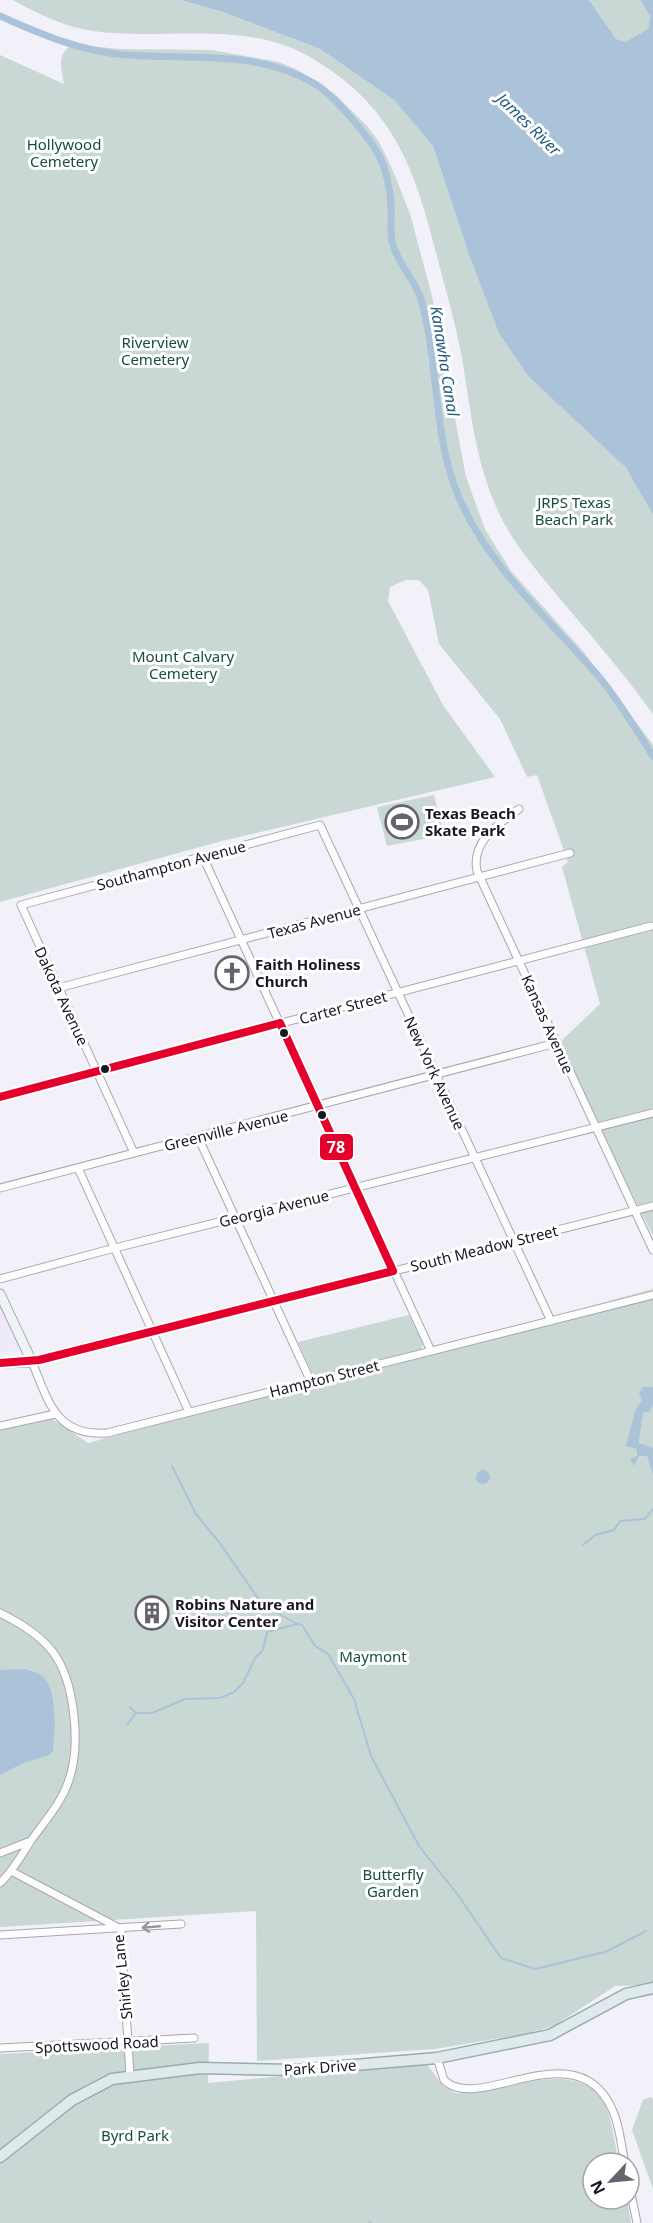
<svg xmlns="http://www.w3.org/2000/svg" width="653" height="2223" font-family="'Noto Sans',sans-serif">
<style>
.built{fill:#eee9fb}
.green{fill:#cad8d5}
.water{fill:#aac3d9}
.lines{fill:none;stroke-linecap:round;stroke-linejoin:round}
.stream{stroke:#aac3d9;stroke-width:2}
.canal{stroke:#aac3d9;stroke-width:7}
.street-casing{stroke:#a9a6b0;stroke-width:9}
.secondary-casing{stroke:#a9a6b0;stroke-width:11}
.primary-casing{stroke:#97acb0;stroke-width:13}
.street{stroke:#fdfdfe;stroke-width:7}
.secondary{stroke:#eef3f5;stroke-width:9}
.primary{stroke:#deeaeb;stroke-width:10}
.bus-1-casing{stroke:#fff;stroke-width:12}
.bus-1{stroke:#e4002b;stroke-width:8}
.oneway{stroke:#97969b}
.bus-dot{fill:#1a1722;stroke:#fff;stroke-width:2}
.labels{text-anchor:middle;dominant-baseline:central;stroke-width:6;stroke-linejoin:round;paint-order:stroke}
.park-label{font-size:15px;fill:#154f39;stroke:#fff}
.poi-label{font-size:15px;font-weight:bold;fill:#1a1722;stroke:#fff;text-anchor:start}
.street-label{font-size:15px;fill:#1a1722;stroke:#fff}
.water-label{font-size:16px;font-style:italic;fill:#205c82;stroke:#fff}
.line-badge{stroke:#fff;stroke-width:2}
.badge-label{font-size:16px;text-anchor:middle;font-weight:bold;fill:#fff}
</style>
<rect width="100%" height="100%" fill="#f2f0f8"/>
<!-- built -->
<path class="built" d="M0 1303 23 1350 0 1352Z"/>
<!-- green -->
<path class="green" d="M13 0H180L223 12 320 49 394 100 433 146 467 249 529 377 626 468 653 515V714C625 675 593 638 562 601 537 571 510 541 495 504 475 457 470 407 462 358 456 326 447 295 439 264 416 172 396 107 310 57 246 19 163 41 93 31 65 27 38 14 13 0Z
M589 0H640L650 16 648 29 625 42 616 40Z
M73 44 118 49 212 50 279 62 298 70 336 95 367 126 379 142 391 166 410 214 432 296 466 477 485 529 511 571 583 651 653 745V1236L558 1044 600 1004 562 867 568 862 537 775 527 777 500 719 439 644 428 590 419 580H406L390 587 388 601 443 705 495 777 222 841 0 902V55L64 84C61 68 56 54 73 44Z
M434 795 444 835 387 846 377 807Z
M653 1289V1985L615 1986 554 2026 525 2034 435 2049 257 2061 256 1911 0 1927V1426L48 1416 88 1443Z
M409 1315 423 1343 421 1350 317 1376 312 1373 298 1342Z
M209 2043 208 2083 426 2063 443 2086 455 2093C499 2097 582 2050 607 2109 613 2126 615 2145 619 2163H593V2199H627L631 2223H0V2054Z
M651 2097 653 2099V2189L632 2130 643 2100Z"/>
<!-- water -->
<path class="water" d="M180 0H589L616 39 625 42 648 29 650 16 640 0H653V515L626 468 529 377 499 333 467 249 433 146 394 100 320 49 223 12Z
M643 1387H653V1405L649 1412H644C642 1416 639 1439 639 1443L653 1448V1475L647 1456H639L634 1466 630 1459 637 1456V1449L626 1446 635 1411 642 1400 639 1393Z
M476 1477a7 7 0 1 1 14 0a7 7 0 1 1-14 0Z
M25 1669C31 1671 38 1672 43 1677 58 1690 55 1733 53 1751L50 1755 23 1763 0 1775V1670Z"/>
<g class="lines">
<!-- stream -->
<path class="stream" d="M172 1466 196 1514 219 1542 262 1604 297 1624
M583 1545 595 1535 614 1530 620 1521 645 1519 653 1509
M130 1707 136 1713H152L185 1699 220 1698 234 1692 243 1683 255 1658 263 1650 267 1632 297 1624 302 1625 315 1646 328 1654 354 1699 371 1756 419 1846 458 1895 501 1958 535 1969 605 1952 646 1931
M127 1725 136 1713
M368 2221 371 2223"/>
<!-- canal -->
<path class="canal" d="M0 16C42 35 80 51 126 55 190 60 257 49 315 84 335 96 375 143 383 164 387 175 391 195 391 207 392 221 389 231 393 245 398 264 415 280 421 299 439 362 433 436 458 495 487 566 551 621 600 678 620 702 636 730 653 756"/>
<defs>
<path id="street" d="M519 809C498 825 471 841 477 871L653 1250
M203 857 431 1351
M58 988 570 853
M0 1097 651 926
M198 1137 311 1382
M134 1153 21 905 320 825 551 1321
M78 1168 189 1412
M0 1188 556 1043
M653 1206 32 1362C49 1402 55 1436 107 1433L653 1295
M0 1279 107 1250 653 1113
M0 1426 55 1414
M0 1613C18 1622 39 1634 52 1651 75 1680 81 1745 69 1780 61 1804 44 1822 30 1842 21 1856 12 1872 0 1883
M0 1853 28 1842
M11 1871 119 1928
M121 1930 130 2075
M0 1935 181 1924
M0 2048 194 2038
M437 2058 444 2080C478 2115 576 2029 612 2109 620 2125 621 2146 625 2163
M629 2184 637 2223"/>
<path id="secondary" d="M0 1294 32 1362 0 1363"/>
<path id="primary" d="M0 2157 72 2100 112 2079 200 2068 295 2070 437 2058 550 2035 626 1994 653 1988"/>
</defs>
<!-- street casing -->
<use href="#street" class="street-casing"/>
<!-- secondary casing -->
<use href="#secondary" class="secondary-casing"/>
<!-- primary casing -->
<use href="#primary" class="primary-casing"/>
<!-- street -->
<use href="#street" class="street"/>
<!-- secondary -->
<use href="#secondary" class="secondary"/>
<!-- primary -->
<use href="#primary" class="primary"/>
<defs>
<path id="bus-1" d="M280 1023 393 1271
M0 1097 280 1023
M0 1363 39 1360 393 1271"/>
</defs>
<!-- bus-1 casing -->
<use href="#bus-1" class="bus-1-casing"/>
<!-- bus-1 -->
<use href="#bus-1" class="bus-1"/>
</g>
<!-- one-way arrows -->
<defs><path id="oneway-shaft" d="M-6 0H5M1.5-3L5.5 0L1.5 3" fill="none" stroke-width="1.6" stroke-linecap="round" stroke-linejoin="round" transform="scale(1.5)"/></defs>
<use class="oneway" href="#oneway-shaft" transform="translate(151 1927) rotate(175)"/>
<!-- icons -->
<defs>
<symbol id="stadium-ring" viewBox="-11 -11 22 22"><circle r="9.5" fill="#fff" stroke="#66636d" stroke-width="1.5"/><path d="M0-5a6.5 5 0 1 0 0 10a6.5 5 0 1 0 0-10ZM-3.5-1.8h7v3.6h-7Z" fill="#66636d"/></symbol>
<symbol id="church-ring" viewBox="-11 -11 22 22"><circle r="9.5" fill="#fff" stroke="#66636d" stroke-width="1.5"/><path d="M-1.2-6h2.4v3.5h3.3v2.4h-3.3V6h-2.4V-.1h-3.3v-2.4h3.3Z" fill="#66636d"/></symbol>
<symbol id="building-ring" viewBox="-11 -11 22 22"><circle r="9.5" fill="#fff" stroke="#66636d" stroke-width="1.5"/><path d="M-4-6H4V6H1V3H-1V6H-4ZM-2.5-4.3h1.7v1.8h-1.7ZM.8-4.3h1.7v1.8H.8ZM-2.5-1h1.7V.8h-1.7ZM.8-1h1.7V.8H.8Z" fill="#66636d"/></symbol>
</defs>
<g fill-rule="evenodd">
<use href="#stadium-ring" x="383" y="803" width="38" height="38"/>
<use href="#church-ring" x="213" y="954" width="38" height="38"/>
<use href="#building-ring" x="133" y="1594" width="38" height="38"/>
</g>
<!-- markers -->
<g class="bus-dot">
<circle cx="284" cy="1033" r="5"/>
<circle cx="105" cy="1069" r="5"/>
<circle cx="322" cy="1115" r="5"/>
</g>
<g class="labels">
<!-- park labels -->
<g class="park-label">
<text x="64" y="144">Hollywood<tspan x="64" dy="17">Cemetery</tspan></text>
<text x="155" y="342">Riverview<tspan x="155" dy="17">Cemetery</tspan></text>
<text x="574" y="502">JRPS Texas<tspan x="574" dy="17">Beach Park</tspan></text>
<text x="183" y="656">Mount Calvary<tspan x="183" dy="17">Cemetery</tspan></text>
<text x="373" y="1656">Maymont</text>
<text x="393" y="1874">Butterfly<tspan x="393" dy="17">Garden</tspan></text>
<text x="135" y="2135">Byrd Park</text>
</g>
<!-- poi labels -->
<g class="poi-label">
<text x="425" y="813">Texas Beach<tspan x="425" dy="17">Skate Park</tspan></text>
<text x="255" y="964">Faith Holiness<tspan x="255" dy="17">Church</tspan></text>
<text x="175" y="1604">Robins Nature and<tspan x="175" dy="17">Visitor Center</tspan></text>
</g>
<!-- street labels -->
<g class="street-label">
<text transform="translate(171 865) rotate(-15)">Southampton Avenue</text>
<text transform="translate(314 921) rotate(-15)">Texas Avenue</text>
<text transform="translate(62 996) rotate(65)">Dakota Avenue</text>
<text transform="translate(343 1007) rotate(-15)">Carter Street</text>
<text transform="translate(548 1024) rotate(66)">Kansas Avenue</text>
<text transform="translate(435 1073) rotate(65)">New York Avenue</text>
<text transform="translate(226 1130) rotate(-14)">Greenville Avenue</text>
<text transform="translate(274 1208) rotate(-14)">Georgia Avenue</text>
<text transform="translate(484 1248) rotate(-14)">South Meadow Street</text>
<text transform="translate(324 1378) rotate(-14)">Hampton Street</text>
<text transform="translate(122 1977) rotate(-96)">Shirley Lane</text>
<text transform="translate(97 2044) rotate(-3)">Spottswood Road</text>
<text transform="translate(320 2067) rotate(-4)">Park Drive</text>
</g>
<!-- water labels -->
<g class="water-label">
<text transform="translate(529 124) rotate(44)">James River</text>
<text transform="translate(445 361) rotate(81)">Kanawha Canal</text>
</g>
</g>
<rect class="line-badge" x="319" y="1133" width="35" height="28" rx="6" fill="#e4002b"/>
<g class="badge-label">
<text x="336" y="1153">78</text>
</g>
<!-- north arrow -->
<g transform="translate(611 2181) rotate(244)"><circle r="28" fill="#ffffff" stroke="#a3a2a7" stroke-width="1.5"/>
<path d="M0-4.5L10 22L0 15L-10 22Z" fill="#66636d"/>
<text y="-9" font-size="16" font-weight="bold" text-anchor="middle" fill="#1a1722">N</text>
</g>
</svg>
